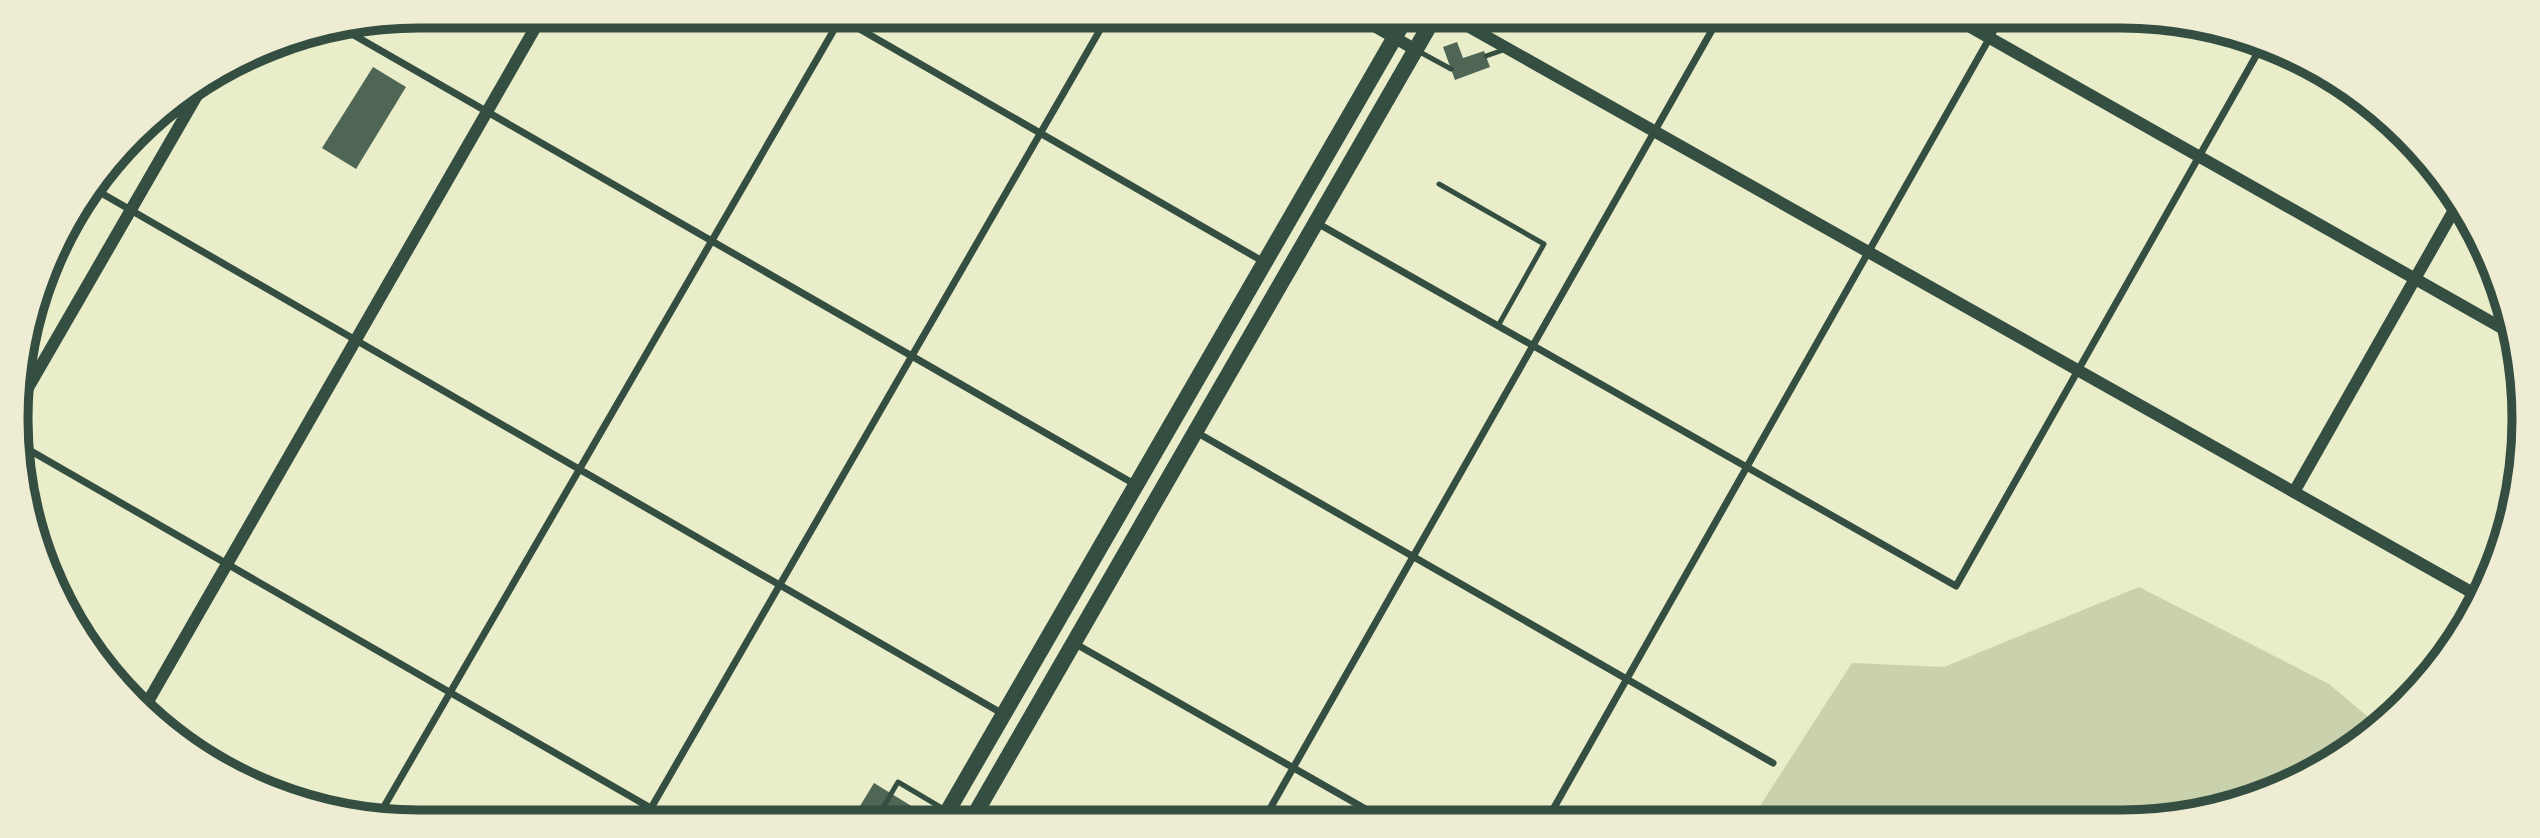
<svg xmlns="http://www.w3.org/2000/svg" width="2540" height="838" font-family="Merriweather,serif">
<style>
.green{fill:#cad2ad}
.building{fill:#4f6655}
.lines{fill:none;stroke-linecap:round;stroke-linejoin:round}
.service{stroke:#344e41;stroke-width:5}
.minor{stroke:#344e41;stroke-width:7}
.tertiary{stroke:#344e41;stroke-width:12}
.primary{stroke:#344e41;stroke-width:16}
.rim{fill:none;stroke:#344e41;stroke-width:9}
</style>
<rect width="100%" height="100%" fill="#e9edc9"/>
<!-- green -->
<path class="green" d="M2139 587 2329 684 2380 727 2299 781 2173 819 1751 820 1852 663 1944 667Z"/>
<!-- building -->
<path class="building" d="M1457 42 1463 58 1484 51 1490 67 1455 80 1443 47Z
M373 67 406 87 356 169 322 148Z
M874 783 913 807 904 821H886L860 806Z"/>
<g class="lines">
<!-- service -->
<path class="service" d="M1418 51 1451 69
M1486 56 1506 49
M1439 184 1544 244 1498 326
M875 821 898 782 947 811"/>
<!-- minor -->
<path class="minor" d="M837 16 1264 262
M345 30 1136 485
M96 190 1003 714
M1317 223 1956 586 2261 47
M1196 432 1773 763
M24 447 675 822
M1074 643 1385 820
M378 817 842 16
M1547 820 2002 16
M1263 821 1720 16
M643 822 1108 16"/>
<!-- tertiary -->
<path class="tertiary" d="M1357 16 1416 50
M1450 16 2480 597
M1951 16 2509 332
M21 400 203 85
M2294 492 2458 203
M146 705 542 16"/>
<!-- primary -->
<path class="primary" d="M942 821 1407 16
M971 821 1435 16"/>
</g>
<!-- crop -->
<path d="M0 0H2540V838H0ZM419 28H2121A391 391 0 0 1 2512 419V419A391 391 0 0 1 2121 810H419A391 391 0 0 1 28 419V419A391 391 0 0 1 419 28Z" fill="#eeecd3" fill-rule="evenodd"/>
<path class="rim" d="M419 28H2121A391 391 0 0 1 2512 419V419A391 391 0 0 1 2121 810H419A391 391 0 0 1 28 419V419A391 391 0 0 1 419 28Z"/>
</svg>
